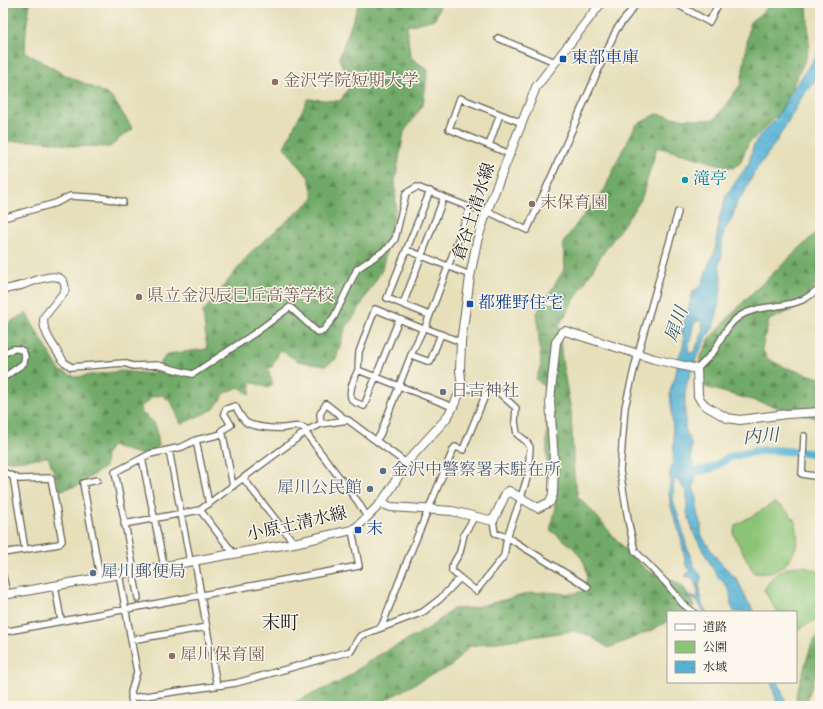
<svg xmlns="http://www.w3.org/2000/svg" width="823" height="709" font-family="'Sorts Mill Goudy','Noto Serif JP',serif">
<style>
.forest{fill:url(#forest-firs);stroke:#466342}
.park{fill:#8cc477;stroke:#54704a}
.water{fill:url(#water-ripples);stroke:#396778;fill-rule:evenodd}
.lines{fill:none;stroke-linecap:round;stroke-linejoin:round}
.river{stroke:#56b2d4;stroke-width:8}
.minor-casing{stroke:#636053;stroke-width:8}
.tertiary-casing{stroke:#636053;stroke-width:9}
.secondary-casing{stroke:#636053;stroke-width:10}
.minor{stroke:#fff;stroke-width:5.5}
.tertiary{stroke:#fff;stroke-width:7}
.secondary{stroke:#fff;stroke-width:8}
.transit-dot{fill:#1a4fb4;stroke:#fbf7ec;stroke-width:1.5}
.education-dot{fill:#8d6e63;stroke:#fbf7ec;stroke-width:1.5}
.culture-dot{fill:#0f9aa8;stroke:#fbf7ec;stroke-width:1.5}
.worship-dot{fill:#6b7280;stroke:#fbf7ec;stroke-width:1.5}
.service-dot{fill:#5c6f8a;stroke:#fbf7ec;stroke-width:1.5}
.labels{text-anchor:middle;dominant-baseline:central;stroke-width:3;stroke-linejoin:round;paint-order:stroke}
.transit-label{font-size:17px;fill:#164399;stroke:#fbf7ec;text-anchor:start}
.education-label{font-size:17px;fill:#785e54;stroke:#fbf7ec;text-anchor:start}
.culture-label{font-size:17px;fill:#0d838f;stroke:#fbf7ec;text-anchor:start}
.street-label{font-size:17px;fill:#1c1c1c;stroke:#fbf7ec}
.worship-label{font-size:17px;fill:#5b616d;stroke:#fbf7ec;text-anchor:start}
.service-label{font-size:17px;fill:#4e5e75;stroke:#fbf7ec;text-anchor:start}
.water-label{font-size:18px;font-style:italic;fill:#335866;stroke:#fbf7ec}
.quarter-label{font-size:19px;fill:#1c1c1c;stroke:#fbf7ec}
</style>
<defs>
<pattern id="forest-firs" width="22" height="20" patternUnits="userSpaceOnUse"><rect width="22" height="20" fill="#71aa68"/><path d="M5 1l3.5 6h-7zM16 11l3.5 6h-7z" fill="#5c8a55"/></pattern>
<pattern id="water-ripples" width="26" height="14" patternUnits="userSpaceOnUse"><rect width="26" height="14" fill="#56b2d4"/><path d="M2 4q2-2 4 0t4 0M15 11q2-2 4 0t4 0" fill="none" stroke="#4a98b5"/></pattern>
</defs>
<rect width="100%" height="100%" fill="#fbf7ec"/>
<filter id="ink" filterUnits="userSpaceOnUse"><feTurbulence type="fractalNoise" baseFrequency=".025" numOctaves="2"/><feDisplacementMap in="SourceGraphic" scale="8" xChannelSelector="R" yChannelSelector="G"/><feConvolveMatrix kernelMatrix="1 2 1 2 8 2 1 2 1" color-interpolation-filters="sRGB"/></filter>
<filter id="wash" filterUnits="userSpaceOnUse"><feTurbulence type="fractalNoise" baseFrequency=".012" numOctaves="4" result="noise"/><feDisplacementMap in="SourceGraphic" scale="16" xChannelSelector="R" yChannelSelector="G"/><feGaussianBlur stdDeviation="0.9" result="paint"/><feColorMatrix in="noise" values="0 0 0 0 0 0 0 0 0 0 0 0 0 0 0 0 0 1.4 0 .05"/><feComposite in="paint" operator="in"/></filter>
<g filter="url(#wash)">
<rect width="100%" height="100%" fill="#e6dfba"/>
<!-- forest -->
<path class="forest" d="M3 3H30L26 29 25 52 63 74 99 90 108 95 113 99 133 129 121 137 110 147 73 146 45 141H19L3 142Z
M359 3H441L435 19 407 26 410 57 428 70 423 105 404 132 395 181 396 208 382 270 355 315 345 329 336 359 325 366 298 361 280 350 272 367 268 369 273 385 268 388 251 382 250 395 239 387 225 393 214 409 181 424 172 403 162 395 151 397 148 402 141 406V413C159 423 156 426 159 446L143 455 111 446 106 454 105 467 77 486 61 490 48 457 13 461 3 460V326L26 313 60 371 76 377 121 371 152 374 167 354 207 349 203 312 251 252 314 198 309 178 284 147 308 99 340 101 350 85 339 58Z
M769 3H807L809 44 807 56 779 114 748 144 740 163 733 168 657 147 641 200 601 256 559 325 562 361 571 411 574 475 578 498 586 504 628 553 648 571 676 582 684 588 694 606 685 612H668V621L652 630 608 648 589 635 573 631 470 646 450 667 427 677 375 706H285L340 682 375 657 428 629 453 609 472 608 531 593 544 592 572 594 583 591C584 586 587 580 587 575 586 554 565 541 550 530L556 507 547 474V410L545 388 536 379 541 365 537 313 565 268 563 243 578 222 605 189 617 161 636 125 657 114 678 118 705 120 715 119 741 84 750 22 766 9Z
M820 229V280L797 308 769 320 762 349 768 359 784 367 820 378V419L705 387 698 373 700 359 709 339 748 297Z
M820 633V667L814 678 808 698 809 706H798L796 697 797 691 812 643Z"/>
<!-- park -->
<path class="park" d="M774 503C777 505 782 506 785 509 809 528 796 569 767 573 763 574 758 573 754 573L733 534 736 525Z
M804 566 820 572V617L796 631V612H777L764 590C776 571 780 567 804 566Z"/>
<!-- water -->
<path class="water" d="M820 46V74L802 97 776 142 754 173 743 195 737 202 731 221 724 230 722 243V255L719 265 722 282 717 313 713 328 707 336 695 361 687 383 685 394V429L691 443V460L694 467 695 482 693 488 697 498V513L701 525V532L703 538 717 559 737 579 747 600 754 612H734L731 605 730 592 726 585 717 576 693 532 687 512V495L685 490 676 478 674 481 673 500 683 531 686 545 694 566 701 576V579L699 584C702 594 698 605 708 612H704L697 601 685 596 698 598V591L693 578 685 576 690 571 686 565 681 538 671 507 669 493 670 473 673 462 674 443 670 392C671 386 676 377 676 374 677 369 677 364 678 359 681 349 686 346 683 334H681L693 292 702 284 710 261 715 252 719 220 726 196 749 163 753 147 759 136 776 119 795 86 815 58ZM698 321H701C706 331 698 341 695 350L693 352 689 353 688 349 694 323Z
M771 682H778L787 706H778Z"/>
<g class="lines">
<!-- river -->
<path class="river" d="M684 474 712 468 730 457 757 451 774 450 820 454"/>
</g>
</g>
<g filter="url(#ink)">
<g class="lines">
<defs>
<path id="minor" d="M675 3 709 22 719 3
M498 38 555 62
M489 145 500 114
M510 154 449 129 460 98 522 123
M487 211 527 230 550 180 616 30 637 3
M678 212 638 353 625 407 620 471 629 525 635 551 667 584 682 603 693 612
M3 218 56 203 70 196 104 198 123 202
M407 250 470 275
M403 304 444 197
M429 315 387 298 430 191
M425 328 461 342
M423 329 375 309 359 352 358 370 453 407
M3 354C10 350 16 346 23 351L25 356 24 363 3 378
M411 355 430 362 441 334
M63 361 71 367 124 363 133 366 157 365 192 374 196 372 255 333 290 307 317 332 323 331 334 317 357 269 388 248 395 239 406 193 417 187 487 214
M697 369C703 363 709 357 714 351 722 339 727 324 740 316 759 304 782 309 802 300 809 297 815 292 820 287
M358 370C355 377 346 394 353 401 355 403 361 404 364 406L399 319
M462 388 490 390 497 391 516 408 515 422 517 434 526 441 530 447 528 475 522 494 518 496
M321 424 320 414 326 404 345 419 348 420
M305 432 358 502 367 517
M804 436 802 474 820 477
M196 440 222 434
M376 440 380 435 411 355 423 329 425 328 470 208
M169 450 190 561
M142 458 164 566
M3 472 19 479 51 478 62 541 59 544 3 553
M13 476 25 550
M243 478 294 543
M97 480 83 483 100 577
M233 486 222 430 231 425 224 413 226 409 235 406C238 410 242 420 247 423 255 427 275 429 284 428 294 427 299 424 308 430
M200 510 234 554
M493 521 495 533 507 537 588 587
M124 524 200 510 308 430 321 424 348 420 406 463
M195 561 217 686
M134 571 115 472 150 454 182 447 196 440 209 504
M133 572 138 598
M119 574 137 672 131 692 132 706
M3 576 7 594
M460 578 452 571V566L460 552 464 534 475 516
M55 586 61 620
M380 628 383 623 407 561 453 450 455 447 464 450V447L487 391 490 390
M3 632 359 566 352 530
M131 640 207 627
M131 698 236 683 351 651 355 644 360 636 423 612 440 599 460 578 476 591 504 556 507 537 521 498"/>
<path id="tertiary" d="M3 290C10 288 18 287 25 284 36 281 67 266 65 291L44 317C41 332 56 348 63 361"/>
<path id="secondary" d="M381 503 391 507 452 511 493 521 506 493 509 491 538 508 550 502 553 494 554 461 550 401 556 342 562 332 565 331 654 359 697 369 698 396 701 401 706 406 727 418 740 420 787 414 820 412
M3 595 294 543 352 530 358 526 381 503 392 487 406 463 445 420 451 411 462 388 460 370 461 342 470 277 477 241 487 211 536 87 601 3"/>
</defs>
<!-- minor casing -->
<use href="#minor" class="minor-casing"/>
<!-- tertiary casing -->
<use href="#tertiary" class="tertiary-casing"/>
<!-- secondary casing -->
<use href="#secondary" class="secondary-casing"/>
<!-- minor -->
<use href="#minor" class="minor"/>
<!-- tertiary -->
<use href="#tertiary" class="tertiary"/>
<!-- secondary -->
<use href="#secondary" class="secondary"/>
</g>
</g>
<!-- markers -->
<g class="transit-dot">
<rect x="559" y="55" width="8" height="8" rx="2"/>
<rect x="466" y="300" width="8" height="8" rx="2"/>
<rect x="354" y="526" width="8" height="8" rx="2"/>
</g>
<g class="education-dot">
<circle cx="275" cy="82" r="4"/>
<circle cx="532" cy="204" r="4"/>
<circle cx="139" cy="297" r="4"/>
<circle cx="172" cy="656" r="4"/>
</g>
<circle class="culture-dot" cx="685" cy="180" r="4"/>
<circle class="worship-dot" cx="443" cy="392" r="4"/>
<g class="service-dot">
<circle cx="383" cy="471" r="4"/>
<circle cx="370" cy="489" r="4"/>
<circle cx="93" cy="573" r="4"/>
</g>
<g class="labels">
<!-- transit labels -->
<g class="transit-label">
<text x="571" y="59">東部車庫</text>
<text x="478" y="304">都雅野住宅</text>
<text x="366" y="530">末</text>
</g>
<!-- education labels -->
<g class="education-label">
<text x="283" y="82">金沢学院短期大学</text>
<text x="540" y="204">末保育園</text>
<text x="147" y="297">県立金沢辰巳丘高等学校</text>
<text x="180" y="656">犀川保育園</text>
</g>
<!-- culture labels -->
<g class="culture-label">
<text x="693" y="180">滝亭</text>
</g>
<!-- street labels -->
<g class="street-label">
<text transform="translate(475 212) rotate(-72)">倉谷土清水線</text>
<text transform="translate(297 525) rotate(-13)">小原土清水線</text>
</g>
<!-- worship labels -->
<g class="worship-label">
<text x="451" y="392">日吉神社</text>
</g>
<!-- service labels -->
<g class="service-label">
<text x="391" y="471">金沢中警察署末駐在所</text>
<text x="362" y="489" text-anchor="end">犀川公民館</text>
<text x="101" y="573">犀川郵便局</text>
</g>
<!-- water labels -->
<g class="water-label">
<text transform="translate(678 325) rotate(-71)">犀川</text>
<text transform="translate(761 438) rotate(-4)">内川</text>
</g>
<!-- quarter labels -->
<g class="quarter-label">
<text x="280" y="624">末町</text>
</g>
</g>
<!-- margin -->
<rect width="823" height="709" fill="none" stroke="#fbf7ec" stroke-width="16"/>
<!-- legend -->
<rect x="667" y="611" width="130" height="72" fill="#fbf7ec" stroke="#a29f99"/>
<rect x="675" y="624" width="20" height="6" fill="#ffffff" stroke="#a29f99"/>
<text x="703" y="631" font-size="12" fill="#1c1c1c">道路</text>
<rect x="675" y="641" width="20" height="12" fill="#8cc477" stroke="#a29f99"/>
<text x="703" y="651" font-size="12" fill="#1c1c1c">公園</text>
<rect x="675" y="661" width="20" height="12" fill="url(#water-ripples)" stroke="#a29f99"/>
<text x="703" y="671" font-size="12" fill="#1c1c1c">水域</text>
</svg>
